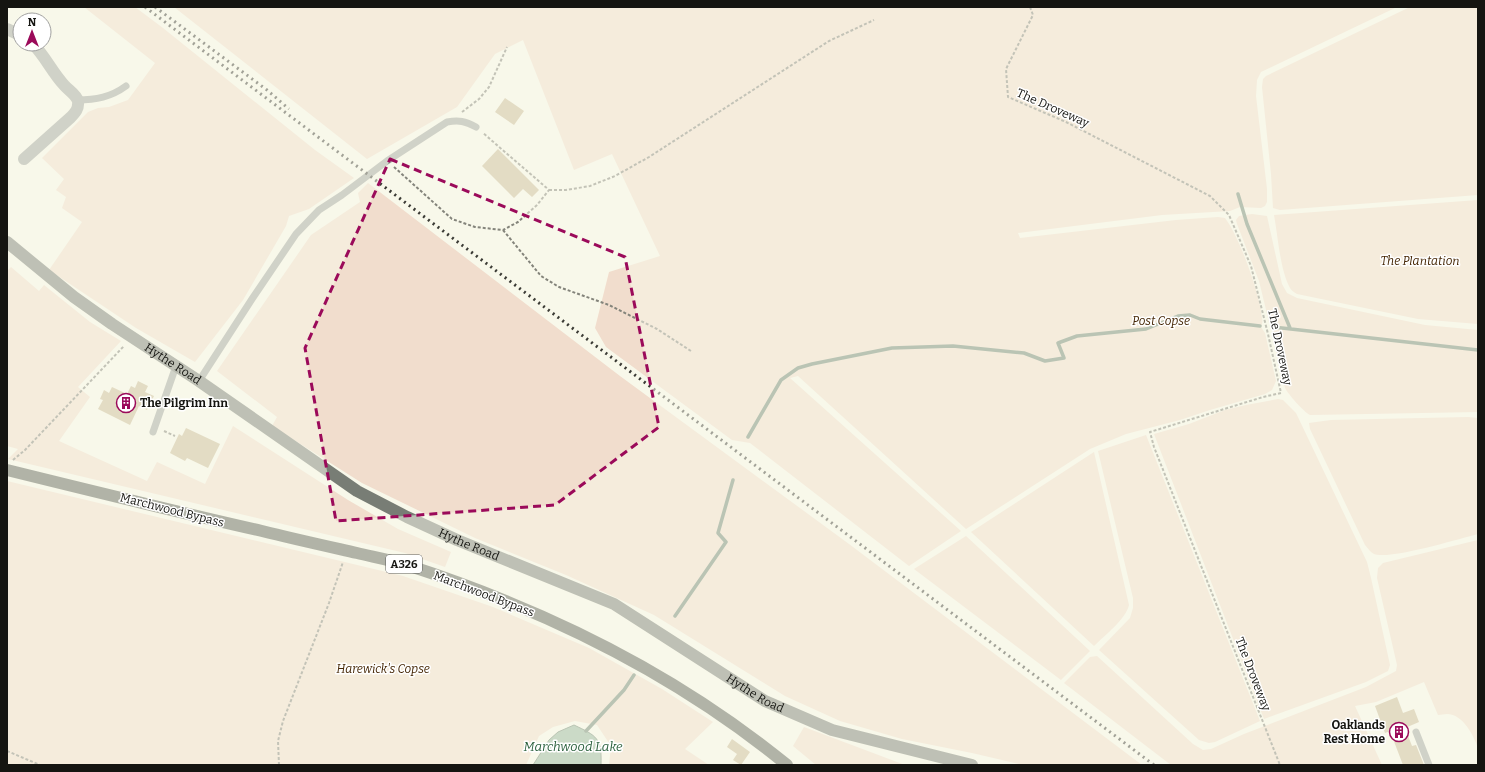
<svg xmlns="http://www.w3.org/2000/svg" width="1485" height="772" font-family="Bitter,serif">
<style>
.green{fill:#f1ddcd}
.water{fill:#95b69d;stroke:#6f8673}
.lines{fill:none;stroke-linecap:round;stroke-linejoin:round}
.stream{stroke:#6f8673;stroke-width:3.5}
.building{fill:#caba97}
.path{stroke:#84847b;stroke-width:2;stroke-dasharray:3 2;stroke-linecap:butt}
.lane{stroke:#a1a49f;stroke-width:7}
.street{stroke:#a1a49f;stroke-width:12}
.secondary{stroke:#787d75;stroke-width:12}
.primary{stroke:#5c6158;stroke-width:12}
.rail{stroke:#3b3b35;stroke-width:3;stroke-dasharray:2 4;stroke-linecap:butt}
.marked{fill:none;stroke:#9b0a5a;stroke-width:3;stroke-dasharray:8 5;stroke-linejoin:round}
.labels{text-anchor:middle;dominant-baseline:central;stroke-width:3;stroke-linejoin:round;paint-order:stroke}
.shield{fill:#fff;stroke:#5b5b58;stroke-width:1}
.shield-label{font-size:11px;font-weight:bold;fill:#151511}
.street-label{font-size:12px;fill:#151511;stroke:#fff}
.park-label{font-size:12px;font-style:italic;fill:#442503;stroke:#fff}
.poi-label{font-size:12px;font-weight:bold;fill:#151511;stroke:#fff;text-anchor:start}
.water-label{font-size:13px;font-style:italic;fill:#2e6340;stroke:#fff}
</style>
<rect width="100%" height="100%" fill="#f8f8ea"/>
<!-- green -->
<path class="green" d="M84 7H135L163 28 315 150 354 178 309 209 289 216 286 226 243 300 195 362 136 328 49 270 82 222 62 208 66 197 56 190 64 179 42 158 88 112 98 108 109 107 128 100 155 63Z
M174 7H1397L1261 72 1257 80 1256 96 1267 189V202L1265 206 1261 208 1240 207 1230 211 1162 215 1018 233 1020 238 1176 220 1218 217 1225 218C1239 236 1260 294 1262 318 1263 321 1262 324 1261 327L1265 333 1276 381 1272 390 1265 394 1210 410 1180 420 1126 434 1090 449 966 529 798 376 790 378 961 531 909 566 750 443 732 440 606 347 595 328 609 272 660 256 612 154 574 170 523 40 495 54 457 107 367 159Z
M1410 7H1478V195L1280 210 1273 208 1271 174 1262 87 1263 79 1266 76Z
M368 183 620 376 849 544 1142 765H1023L972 753 902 739 840 721 785 696 654 615 566 575 475 538 362 483 272 426 277 417 217 371 311 235 360 202 358 193Z
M1478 200V324L1418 319 1297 294C1294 292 1292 291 1290 288 1280 270 1278 236 1274 215Z
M1252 214 1267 216 1282 284 1287 293 1297 298 1425 325 1478 330V412L1310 415C1304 412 1288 394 1285 388L1273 338V329L1269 322 1259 281 1237 224 1236 220 1239 216Z
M11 267 39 291 44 285 90 322 121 341 78 387 90 397 59 441 147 481 157 462 205 484 233 426 348 500 398 529 451 552 445 567 405 553 8 459 18 449 7 446V271Z
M1278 399 1283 400 1296 413 1367 562 1371 578 1390 665 1388 671 1366 682 1264 719 1154 434 1189 424 1225 410 1246 405Z
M1468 417 1478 418V534C1458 539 1390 560 1374 554 1370 552 1368 548 1365 545L1310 429 1309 423 1331 420Z
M1146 435 1260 721 1215 742 1209 743 1199 740 1099 650 1130 618 1133 608V598L1098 451Z
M1094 452 1129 605C1126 619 1105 635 1094 646L971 532Z
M7 481 403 576 493 607 589 648 662 689 713 722 685 749 709 765H609L611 746 597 725 575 721 553 727 539 736 526 765H7Z
M966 536 1090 651 1061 680 914 569Z
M1478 540V748C1474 736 1463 714 1447 714 1444 714 1441 715 1438 715L1424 682 1376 702 1355 706 1382 765H1171L1064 683 1090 657 1097 656 1193 744 1203 750 1211 749 1244 734 1366 687 1396 671 1397 665 1377 578 1378 568 1383 563Z
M804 727 905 765H816L793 746Z"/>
<!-- water -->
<path class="water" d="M574 725C597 736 602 738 601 765H533L549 740 558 732Z"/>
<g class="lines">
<!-- stream -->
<path class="stream" d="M1238 194 1247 224 1290 328
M1273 327 1478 350
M748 437 781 380 798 368 812 364 892 348 953 346 1024 353 1045 361 1064 358 1058 343 1077 336 1146 329 1178 316 1190 315 1200 319 1260 326
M675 616 726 542 718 533 733 480
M586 731 624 690 634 675"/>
</g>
<!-- building -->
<path class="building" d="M505 98 524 111 514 125 495 112Z
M498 149 539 190 532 197 523 189 514 198 482 166Z
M138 381 148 386 145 392 154 396 147 410 139 406 130 425 98 409 103 400 100 399 104 390 109 393 112 387 127 394 131 386 135 388Z
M186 428 220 444 208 468 187 458 185 461 170 453 179 434 182 436Z
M1397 697 1403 713 1414 709 1419 722 1405 728 1412 746 1416 745 1424 765H1403L1390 731 1385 733 1375 706Z
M732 739 750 752 741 765 733 760 737 754 727 747Z"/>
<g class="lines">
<!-- path -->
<path class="path" d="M1030 7 1033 15 1006 69 1008 97 1066 122 1210 196 1229 215 1251 266 1268 334 1281 393 1263 397 1150 432 1154 447 1280 765
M462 112 479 99 489 87 507 47
M394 167 452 219 475 227 503 230 518 222 537 205 549 190 483 133
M549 190H566L590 186 615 176 649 157 829 41 874 20
M503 230 541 276 559 287 609 305 657 329 691 351
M164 431 175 436
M13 460 25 450 124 346
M7 751 40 765
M279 765 278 741 283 721 329 603 343 562"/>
<!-- lane -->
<path class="lane" d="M77 100C96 100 111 97 126 86
M199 381 252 299 296 234 319 210 342 195 387 161 447 122C459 120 465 121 476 127
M153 432 176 366
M1416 732 1429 765"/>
<!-- street -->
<path class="street" d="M7 29 20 35
M24 159 70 118C75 113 79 109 78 101 76 94 68 90 64 85 52 72 45 56 33 44"/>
<!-- secondary -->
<path class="secondary" id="s1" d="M7 242 74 297 112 324 199 381 357 491 407 517 457 540 614 604 765 701 832 730 972 765"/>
<!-- primary -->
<path class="primary" d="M7 470C92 491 177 512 262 531 294 539 326 546 357 553 374 557 391 560 407 565 543 609 676 674 787 765"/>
<!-- rail -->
<path class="rail" d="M145 7 1154 765
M155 7 267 90 289 109"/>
</g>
<!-- marked area -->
<path d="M0 0H1485V772H0ZM390 159 625 257 659 427 555 505 336 521 305 348Z" fill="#f8f8ea" fill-opacity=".55" fill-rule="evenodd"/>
<path class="marked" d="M390 159 625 257 659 427 555 505 336 521 305 348Z"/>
<!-- icons -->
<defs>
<symbol id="building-ring" viewBox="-11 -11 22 22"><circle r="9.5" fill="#fff" stroke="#9b0a5a" stroke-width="1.5"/><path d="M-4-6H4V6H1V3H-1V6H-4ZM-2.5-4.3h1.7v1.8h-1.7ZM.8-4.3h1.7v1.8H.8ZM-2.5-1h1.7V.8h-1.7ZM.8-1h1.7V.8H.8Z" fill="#9b0a5a"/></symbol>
</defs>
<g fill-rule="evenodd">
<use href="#building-ring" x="115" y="392" width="22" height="22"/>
<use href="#building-ring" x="1388" y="721" width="22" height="22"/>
</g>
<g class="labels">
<!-- shield labels -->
<rect class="shield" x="386" y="555" width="36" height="18" rx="3"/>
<g class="shield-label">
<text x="404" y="564">A326</text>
</g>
<!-- street labels -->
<g class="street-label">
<text transform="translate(1053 108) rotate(24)">The Droveway</text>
<text transform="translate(1280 347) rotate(78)">The Droveway</text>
<text stroke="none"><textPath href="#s1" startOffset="206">Hythe Road</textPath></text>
<text transform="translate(172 510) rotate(14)">Marchwood Bypass</text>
<text stroke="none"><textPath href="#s1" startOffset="554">Hythe Road</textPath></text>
<text transform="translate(484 594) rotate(21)">Marchwood Bypass</text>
<text transform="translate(1253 674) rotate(69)">The Droveway</text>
<text stroke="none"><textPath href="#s1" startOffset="878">Hythe Road</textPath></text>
</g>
<!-- park labels -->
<g class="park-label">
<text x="1420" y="261">The Plantation</text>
<text x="1161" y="321">Post Copse</text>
<text x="383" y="669">Harewick's Copse</text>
</g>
<!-- poi labels -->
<g class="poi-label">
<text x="140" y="403">The Pilgrim Inn</text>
<text x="1385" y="725" text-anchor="end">Oaklands<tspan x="1385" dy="14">Rest Home</tspan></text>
</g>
<!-- water labels -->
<g class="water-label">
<text x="573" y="746">Marchwood Lake</text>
</g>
</g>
<!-- border -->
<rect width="1485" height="772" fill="none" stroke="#151511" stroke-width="16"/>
<!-- north arrow -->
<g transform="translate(32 32)"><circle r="19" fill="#ffffff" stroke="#a1a1a0"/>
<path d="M0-3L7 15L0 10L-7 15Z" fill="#9b0a5a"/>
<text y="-6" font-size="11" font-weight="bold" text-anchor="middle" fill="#151511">N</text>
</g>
</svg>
